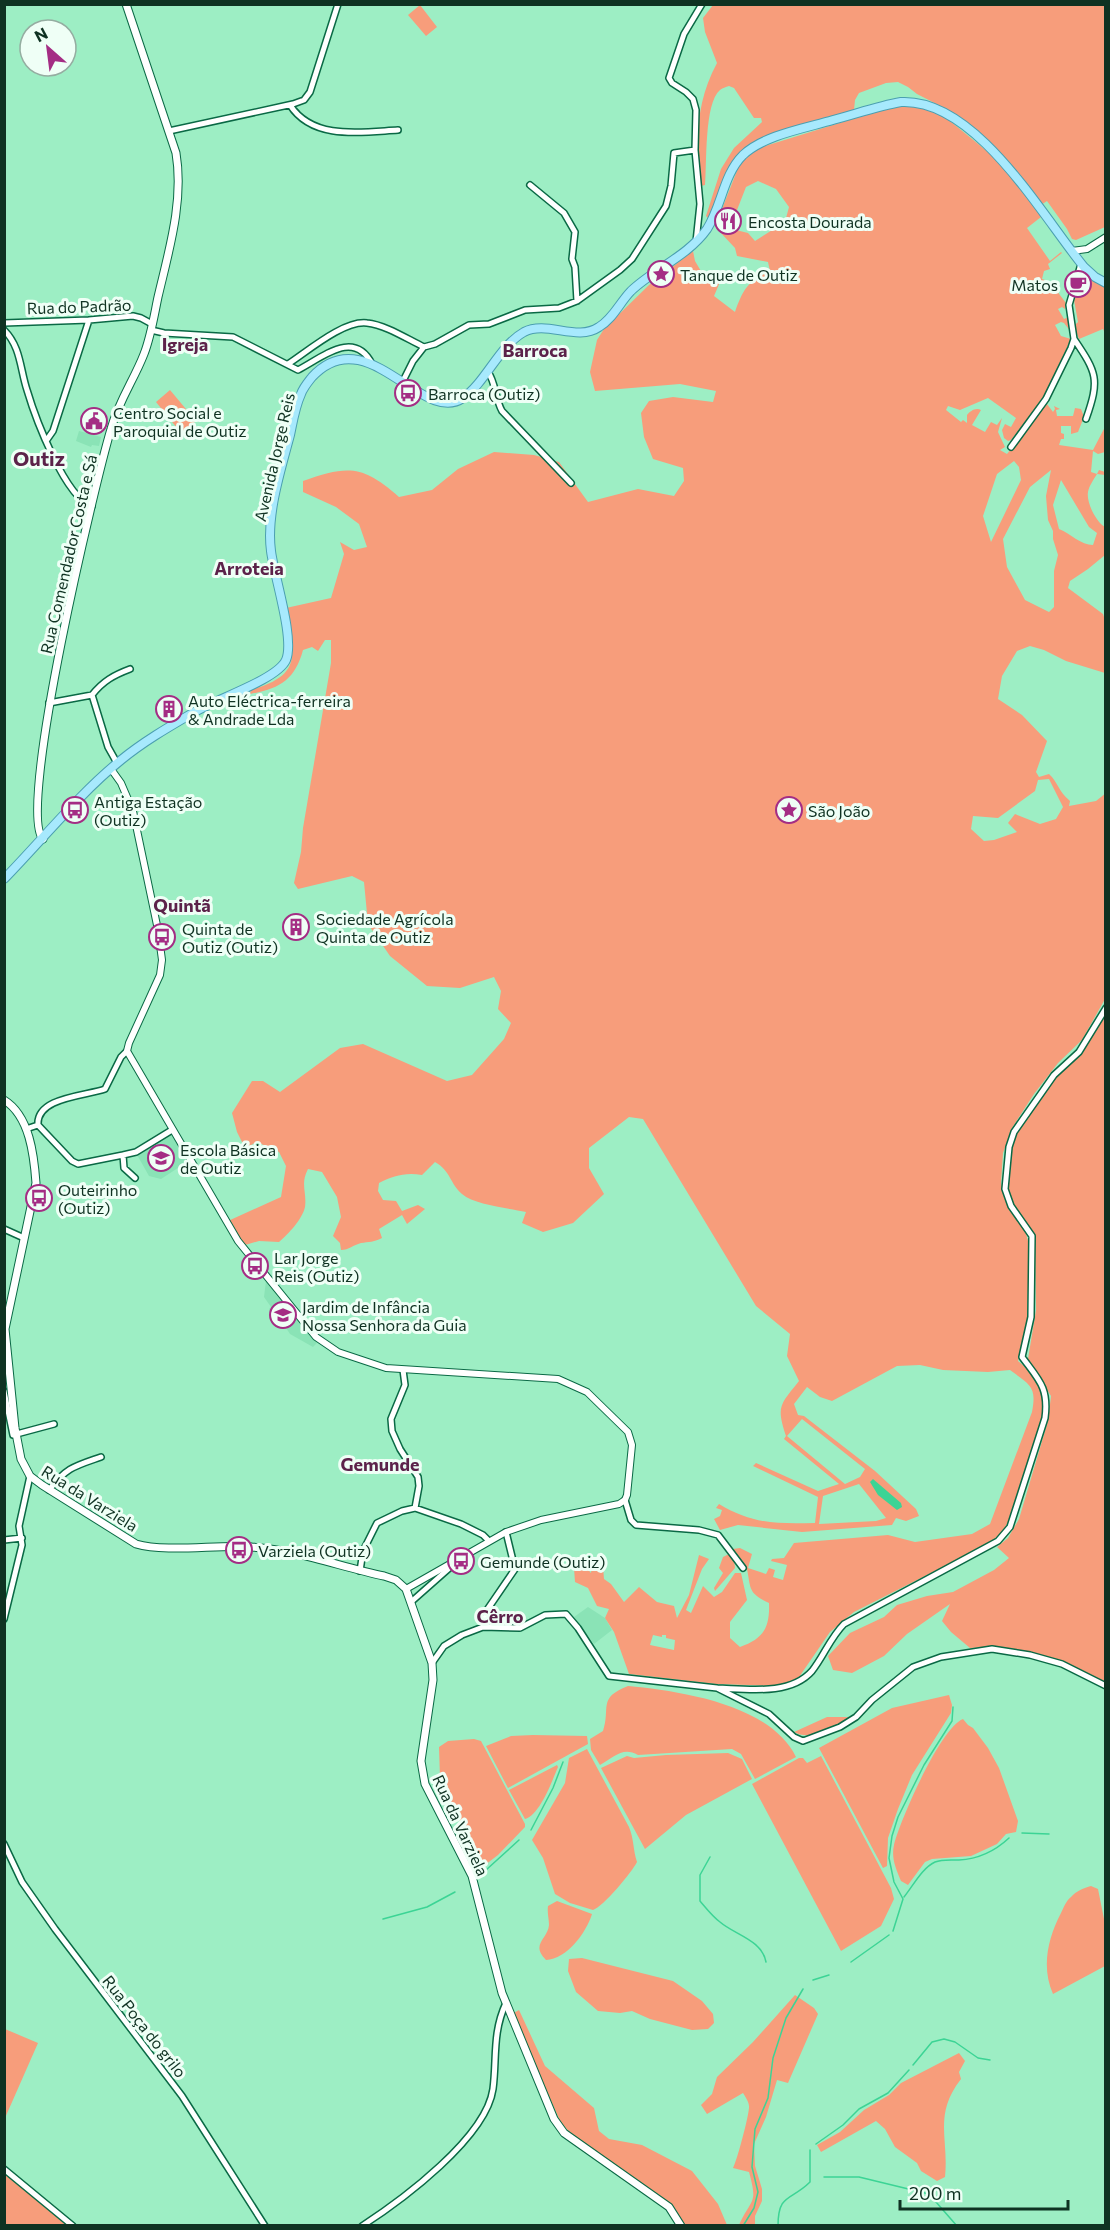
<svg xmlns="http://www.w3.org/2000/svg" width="1110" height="2230" font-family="Commissioner,sans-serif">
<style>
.built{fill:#8ae3b6}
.green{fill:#f79d7b;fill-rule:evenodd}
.water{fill:#3cd495}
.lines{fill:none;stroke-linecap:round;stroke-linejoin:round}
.stream{stroke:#3cd495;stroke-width:1.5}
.minor-casing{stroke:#0a6945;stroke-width:8}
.tertiary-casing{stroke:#0a6945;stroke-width:8}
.secondary-casing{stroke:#0a6945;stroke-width:9}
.primary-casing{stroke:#4b9fb0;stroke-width:10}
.minor{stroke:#fff;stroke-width:5}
.tertiary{stroke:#fff;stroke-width:6}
.secondary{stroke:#fff;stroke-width:7}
.primary{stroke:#a7e9fd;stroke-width:8}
.labels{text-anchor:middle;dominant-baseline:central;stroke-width:6;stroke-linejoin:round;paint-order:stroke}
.poi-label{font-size:16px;fill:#0f3222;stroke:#effff6;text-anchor:start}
.street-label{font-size:16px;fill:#0f3222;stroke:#effff6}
.neighbourhood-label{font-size:18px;font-weight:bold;fill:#5c224a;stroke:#effff6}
.quarter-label{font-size:20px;font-weight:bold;fill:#5c224a;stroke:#effff6}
</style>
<rect width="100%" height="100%" fill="#9deec4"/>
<!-- built -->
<path class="built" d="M79 431 101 437 99 446 92 445 91 447 76 441Z
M171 1133 187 1162 161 1179 149 1176 136 1153 150 1148Z
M266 1281 317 1343 313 1347 290 1334 281 1320 279 1322 269 1309 271 1307 264 1297Z
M588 1607 605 1618 612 1630 594 1644 574 1617Z"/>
<!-- green -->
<path class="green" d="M420 5 437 27 426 36 408 15Z
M713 5H1105V227L1076 240 1072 239 1067 229 1047 201 1041 205 1011 165 954 113 917 94 908 87 898 82 886 83 859 93 855 100 854 110 760 139C724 159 726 185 709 219L706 216 721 169 734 148 762 122 761 118H754L734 88 729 86C726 87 722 88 720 90 704 103 707 165 705 185L701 186C696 141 695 104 717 63L705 32 703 18Z
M915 105 939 112 988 152 1015 181 1041 217 1027 228 1050 261 1061 252 1062 253 1048 264 1050 269 1044 271 1042 279 1045 280 1038 286 1043 293 1051 289 1047 283 1050 282 1066 303 1065 309 1062 307 1058 309 1064 319 1069 317 1071 332 1064 323 1061 322 1055 325 1061 336 1071 339 1044 397 1011 440 1008 441 1004 438 1002 430 1005 424 1011 427 1016 418 988 398 960 410 948 406 946 410 961 422 963 420 967 423V415C970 411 976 407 981 410L972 425 985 432 991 422 997 425 1002 418 998 432 1005 447 1000 450 1007 454 1047 404 1053 412 1055 409 1054 406 1060 409 1056 410 1057 416H1073L1075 408 1081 409 1084 417 1078 432 1071 434V426H1061V433L1064 434V439H1061L1059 445 1093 450 1106 425 1105 452 1098 454 1093 451 1091 472 1097 474 1099 470 1105 472V475L1097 474C1094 479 1089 486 1088 492 1086 503 1097 523 1105 527V555L1088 569 1070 581 1068 588 1103 614 1105 620V673L1066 661 1044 650 1030 646 1017 651 1002 676 998 699 1022 715 1047 741 1036 772 1039 777 1049 774C1058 782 1058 791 1070 801L1069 806 1096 801 1106 793 1105 999 1082 1040 1058 1063 1034 1094 1012 1128 1003 1153 1001 1183 1004 1197 1026 1233 1029 1245 1027 1324 1018 1361C1029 1370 1042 1383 1044 1398 1047 1421 1017 1505 1006 1526 1002 1533 995 1538 990 1543L854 1612 830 1632 797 1680 778 1686 716 1684 629 1674 614 1632 605 1618 609 1609 597 1606 588 1588 575 1582 574 1568 580 1561 591 1573 592 1566 603 1567 604 1579 611 1584 624 1602 639 1587 657 1602 674 1606 677 1618 689 1595 699 1555 709 1559 702 1569 686 1610 691 1613 703 1586 714 1597 722 1592 735 1573H741L747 1600 730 1622V1638L740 1647C763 1639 770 1628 769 1603 748 1593 751 1589 747 1569 746 1563 736 1554 733 1549L740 1548 752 1554 748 1568 766 1574 769 1568 775 1570 773 1577 783 1580 787 1565 771 1561 772 1559 784 1558 794 1543 888 1535 915 1542 972 1534 990 1524 1032 1412C1037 1386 1030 1385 1010 1370L988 1372 943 1370 920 1365 897 1366 832 1401 820 1397 807 1387 794 1404 798 1415 804 1416 875 1471 916 1509 919 1516 906 1521 896 1518 892 1525 802 1532 738 1525 720 1530 714 1519 720 1516 722 1510 716 1508 719 1504C752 1524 777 1524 815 1523L818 1497 753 1466 756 1463 818 1491 839 1484 784 1439 786 1436C776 1406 780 1405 799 1381L787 1356 790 1334 756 1306 643 1119 629 1117 589 1148V1168L604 1194 573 1223 543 1232 522 1223 526 1212C508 1208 475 1205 462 1194 450 1184 451 1171 435 1162L422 1175C405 1172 393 1176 379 1183L378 1191 383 1200 396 1201 402 1211 418 1205 425 1209 407 1224 402 1215 379 1229 382 1238C375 1242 368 1242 361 1243 353 1245 349 1250 341 1250L340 1243 333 1236 341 1217 337 1197 322 1172 308 1169C300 1184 307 1192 305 1207 302 1220 288 1234 279 1242L259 1241 245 1245 228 1221 281 1197 286 1166 279 1152 257 1142 245 1148 237 1132 232 1113 252 1081H263L280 1092 340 1048 363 1044 447 1081 472 1075 504 1039 511 1023 498 1009 501 991 494 977 460 988 427 986 390 956 368 924 364 882 352 876 298 889 294 883 301 852 303 828 331 663V640H325L318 651 312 647 303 650C295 680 279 689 250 694L251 690C305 674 293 654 286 608L331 598 344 554 340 542 354 550 367 547 359 524 336 507 303 492V481C348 465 363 465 399 497L432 490 458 469 494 452 534 455 559 462 588 502 638 489 674 496 684 481 683 468 653 459 644 437 641 413 649 401 673 397 713 402 716 391 680 384 595 391 590 372 597 340 604 329 649 285 693 251 695 261 705 278 723 275 714 296 735 312C743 289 748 281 770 271L768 262 737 256 735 248 720 232 724 227 748 233 755 241 785 222 789 207 776 189 758 181 746 187 737 210 729 213 722 209 740 163 759 148 891 107ZM1014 461 1019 467 1021 480 991 542 983 516 997 474ZM1051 470 1046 496 1048 520 1053 531V539L1058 555 1054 571V607L1049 612 1025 600 1007 567 1003 539 1030 487ZM1061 480 1089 527 1097 533 1093 545C1081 545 1071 534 1059 529L1053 505ZM1049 779 1063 807 1056 819 1040 824 1015 814 1008 823 1017 832 994 840 984 841 971 829 973 816 998 818 1035 791 1038 780ZM802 1419 865 1469 860 1477 845 1484 787 1436ZM859 1484 886 1518 876 1521 819 1524 823 1496ZM653 1635 662 1637V1635H666V1638L675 1640 674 1650 650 1645Z
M1083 272 1093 280 1105 287V333L1103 329 1079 339 1074 326 1078 322 1074 300 1081 284 1077 282 1080 273Z
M170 390 196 421 181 433 156 402Z
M1105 1016V1684C1091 1678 1078 1667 1064 1662 1037 1652 998 1647 970 1648L951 1632 942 1621 950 1604 907 1634 884 1656 852 1673 833 1670 828 1656 850 1633 884 1617 897 1605 927 1596 953 1592 994 1570 1009 1558 997 1547 1008 1538 1019 1519 1048 1421 1051 1396 1028 1359 1036 1310 1035 1246 1029 1226 1012 1202 1008 1185 1012 1149 1018 1130 1056 1076 1086 1046Z
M729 1554 734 1559 735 1568 715 1591 714 1588 723 1573 719 1568 723 1557Z
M628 1686C680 1691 770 1704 796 1757L755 1779 741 1754 732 1749 638 1755C623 1746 614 1757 600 1765L591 1750 590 1739 603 1731C611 1708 597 1698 628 1686Z
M949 1695 952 1705 951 1713 912 1775 898 1809 888 1838 887 1866 883 1868 819 1748 892 1708Z
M827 1717H850C833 1727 812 1742 794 1732Z
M963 1719 968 1725 973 1728 988 1748 999 1768 1018 1821 1016 1832 1006 1834 997 1844 971 1856 932 1859 925 1862 908 1885 901 1881C896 1869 891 1858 894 1845 900 1820 941 1727 963 1719Z
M533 1735 587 1736 588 1744 508 1788 486 1746 511 1736Z
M474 1739 481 1741 525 1824V1827L498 1855 485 1865 463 1828 440 1778 439 1747 448 1741Z
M587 1749 629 1827C634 1839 633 1850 637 1862 632 1872 603 1907 593 1910L570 1903 555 1894 543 1858 532 1840 565 1783 569 1758Z
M728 1753 742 1759 752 1779 686 1815 645 1849 601 1768 627 1756 634 1758 666 1755Z
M821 1756 891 1888 894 1899 881 1926 841 1951 752 1784 799 1758H803L807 1763Z
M557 1765 558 1767C552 1781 540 1815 525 1819L509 1790Z
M1091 1886 1098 1889 1105 1924V1966L1053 1994C1041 1967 1048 1938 1061 1913 1064 1907 1066 1901 1071 1897 1076 1891 1084 1888 1091 1886Z
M557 1901 592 1914C586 1933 567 1959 546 1960 530 1944 548 1939 549 1925 549 1919 547 1912 548 1906Z
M582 1958 673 1981 702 2001 713 2014 714 2023 708 2029 692 2030 650 2019 632 2011 620 2013 598 2011 576 1992 568 1971 569 1959Z
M795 1995 814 2008 818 2014 788 2083 777 2080 766 2117 754 2144 755 2166 762 2189V2201L755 2216V2225H739C752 2197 758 2205 749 2172L733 2168C737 2161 750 2112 749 2106 749 2102 745 2096 743 2093L707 2114 701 2105 712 2094 717 2077 753 2042Z
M519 2010 545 2066 594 2108 599 2131 609 2139 642 2145 692 2171 718 2204 727 2225H685L674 2207 579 2142 561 2123 512 2014Z
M5 2029 38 2043 5 2118Z
M959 2053 965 2061 959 2072 961 2079C933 2115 949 2138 945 2177L937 2181 921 2171 917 2163 895 2147 885 2129 876 2121 821 2152 817 2145 840 2132 864 2110 889 2095 901 2083Z
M5 2169 68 2225H5Z"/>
<!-- water -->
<path class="water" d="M873 1479 901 1503 902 1507 897 1510 878 1495 870 1482Z"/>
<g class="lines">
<!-- stream -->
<path class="stream" d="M531 1830 553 1788 563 1762
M1022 1833 1049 1834
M710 1857 700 1875V1901C706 1908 712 1916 720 1922 735 1935 762 1940 766 1962
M486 1870 519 1840
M904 1897C913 1886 922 1868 935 1862 942 1859 951 1860 959 1860 979 1859 994 1852 1009 1838
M383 1919 427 1907 455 1892
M893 1931 903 1899 894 1882 889 1858 892 1836 898 1817 924 1765 952 1721 953 1707
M851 1962 889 1935
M813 1980 829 1975
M913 2065 932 2042 944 2039 955 2042 978 2058 990 2060
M816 2144 843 2125 859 2109 888 2093 909 2070
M824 2177H859L929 2194 957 2226
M743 2226 754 2208 758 2192 752 2167 755 2129 768 2098 773 2058 786 2018 803 1989
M778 2226C778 2193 791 2201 810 2182V2150"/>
<defs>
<path id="minor" d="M290 105C313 141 363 132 398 130
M169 131 293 104 304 100 310 92 338 4
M530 185 564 213 575 232 572 259 575 267 577 301
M696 242 700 204 695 150 696 110 693 99 686 92 672 83 669 78 684 34 702 4
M4 323 89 320 133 316 141 318 152 324
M4 330C21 347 20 369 27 390 35 417 65 498 92 506
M151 330 164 333 233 337 298 370C323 357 354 329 372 364
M1074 339C1097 373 1100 379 1086 419
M288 364C308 351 344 320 367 323 386 325 407 339 424 347
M488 372C496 383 495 399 502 411L571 483
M402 383 413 361 424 347 435 344 469 325 489 324 525 310 559 308 577 301 620 270 632 259 666 206 671 186 674 153 695 150
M46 441 53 431 89 320
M1011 447 1046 399 1071 348 1074 339 1069 305 1081 264
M92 695C103 681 114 675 130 669
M49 703 92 695 108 747 117 763
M38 1125 72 1161 78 1164 123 1155
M26 1129 38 1125C36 1097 86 1096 105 1089L121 1057 127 1051
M135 1178 124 1168 123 1155 136 1152 172 1130
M4 1229 24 1238
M403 1370 405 1385 391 1419 392 1431 400 1449 418 1477 419 1486 415 1508
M4 1391 13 1435 54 1424
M49 1490C67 1467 75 1466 101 1457
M625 1500 631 1520 636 1525 699 1530 718 1535 743 1568
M4 1540 22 1538
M360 1571 363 1551 377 1523 402 1511 415 1508 461 1524 483 1535 489 1541
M411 1602 454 1564
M4 1619 22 1545 19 1526 30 1476
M483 1627 487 1610 515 1569 506 1532
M432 1663 444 1646 462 1635 483 1627 520 1628 545 1615 566 1614 578 1628 609 1676 717 1688 769 1714 794 1737 803 1741 840 1727 856 1717 872 1700 913 1667 941 1657 992 1649 1030 1655 1062 1664 1106 1686
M717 1688C747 1689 790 1696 812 1671 824 1656 830 1638 844 1624L998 1541 1010 1527 1045 1418C1049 1388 1039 1380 1022 1357L1031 1317 1032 1236 1011 1206 1005 1189 1009 1147 1014 1132 1054 1075 1079 1052 1106 1008
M4 1844 22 1882 55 1929 182 2096 265 2226
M4 2169 73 2226
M362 2226C402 2200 486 2138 493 2089 497 2059 492 2033 506 2003"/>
<path id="tertiary" d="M1072 251 1087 249 1106 237
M111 769 121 783 133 811 158 930 162 960 160 975 129 1043 127 1051 238 1241 316 1337 338 1352 386 1368 558 1379 587 1392 628 1432 632 1445 627 1495 625 1500 619 1504 541 1520 506 1532 406 1589"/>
<path id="secondary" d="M43 839C16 812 96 479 111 429 119 400 134 380 144 354 151 336 154 316 158 297 169 250 184 201 176 153L126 4
M4 1100C30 1116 34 1156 36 1183L5 1329 15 1428 21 1459 30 1476 42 1485 136 1544C167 1553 219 1544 252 1547 297 1550 341 1567 384 1576L396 1580 406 1589 432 1663 433 1680 421 1761 425 1784 472 1876 502 1993 554 2119 564 2133 669 2207 681 2226"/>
<path id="primary" d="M4 879C41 841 81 792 121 760 143 742 167 728 191 714 213 700 277 680 286 660 295 639 274 576 271 551 266 515 281 469 290 435 293 421 295 407 301 394 303 388 308 382 312 377 367 318 422 426 463 398 486 382 499 346 524 332 547 320 577 342 599 327 613 319 620 302 631 291 654 269 688 256 707 229 722 206 723 175 743 155 764 135 806 128 833 120 856 114 878 106 901 102 976 98 1042 216 1084 267L1095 277 1106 283"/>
</defs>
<!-- minor casing -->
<use href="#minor" class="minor-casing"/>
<!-- tertiary casing -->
<use href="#tertiary" class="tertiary-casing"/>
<!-- secondary casing -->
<use href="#secondary" class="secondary-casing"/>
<!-- primary casing -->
<use href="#primary" class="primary-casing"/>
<!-- minor -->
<use href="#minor" class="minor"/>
<!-- tertiary -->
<use href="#tertiary" class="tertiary"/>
<!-- secondary -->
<use href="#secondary" class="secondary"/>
<!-- primary -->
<use href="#primary" class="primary"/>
</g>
<!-- icons -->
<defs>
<symbol id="restaurant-ring" viewBox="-11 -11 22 22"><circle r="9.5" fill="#effff6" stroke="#a42d84" stroke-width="1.5"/><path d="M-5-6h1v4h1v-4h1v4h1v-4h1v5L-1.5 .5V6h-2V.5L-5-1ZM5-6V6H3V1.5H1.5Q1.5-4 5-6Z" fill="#a42d84"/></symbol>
<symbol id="sight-ring" viewBox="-11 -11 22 22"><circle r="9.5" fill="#effff6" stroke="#a42d84" stroke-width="1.5"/><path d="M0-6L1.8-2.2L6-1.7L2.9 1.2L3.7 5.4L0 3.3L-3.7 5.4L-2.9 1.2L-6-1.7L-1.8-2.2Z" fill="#a42d84"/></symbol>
<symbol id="cafe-ring" viewBox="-11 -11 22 22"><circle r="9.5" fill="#effff6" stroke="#a42d84" stroke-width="1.5"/><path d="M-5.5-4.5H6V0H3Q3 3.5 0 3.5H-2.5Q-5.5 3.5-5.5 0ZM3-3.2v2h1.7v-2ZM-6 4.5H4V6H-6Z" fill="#a42d84"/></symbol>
<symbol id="bus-ring" viewBox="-11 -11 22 22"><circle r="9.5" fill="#effff6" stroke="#a42d84" stroke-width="1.5"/><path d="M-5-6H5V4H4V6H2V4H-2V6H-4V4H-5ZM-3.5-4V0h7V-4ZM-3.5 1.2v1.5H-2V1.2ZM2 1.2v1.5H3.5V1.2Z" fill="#a42d84"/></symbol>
<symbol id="civic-ring" viewBox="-11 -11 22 22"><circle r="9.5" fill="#effff6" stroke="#a42d84" stroke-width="1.5"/><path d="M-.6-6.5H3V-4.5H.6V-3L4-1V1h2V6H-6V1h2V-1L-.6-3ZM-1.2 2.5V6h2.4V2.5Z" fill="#a42d84"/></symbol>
<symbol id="building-ring" viewBox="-11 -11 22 22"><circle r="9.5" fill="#effff6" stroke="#a42d84" stroke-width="1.5"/><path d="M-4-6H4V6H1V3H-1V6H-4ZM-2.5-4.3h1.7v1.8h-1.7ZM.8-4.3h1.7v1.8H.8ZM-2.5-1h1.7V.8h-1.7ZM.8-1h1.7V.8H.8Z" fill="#a42d84"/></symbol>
<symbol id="school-ring" viewBox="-11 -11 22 22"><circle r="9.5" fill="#effff6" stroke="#a42d84" stroke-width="1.5"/><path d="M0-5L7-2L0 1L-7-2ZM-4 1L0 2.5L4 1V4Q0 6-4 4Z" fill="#a42d84"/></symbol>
</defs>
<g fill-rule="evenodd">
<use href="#restaurant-ring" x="713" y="206" width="30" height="30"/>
<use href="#sight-ring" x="646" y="259" width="30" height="30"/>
<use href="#cafe-ring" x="1063" y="269" width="30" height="30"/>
<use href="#bus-ring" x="393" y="378" width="30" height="30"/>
<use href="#civic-ring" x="79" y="406" width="30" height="30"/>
<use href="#building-ring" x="154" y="694" width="30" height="30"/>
<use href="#bus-ring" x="60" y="795" width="30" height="30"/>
<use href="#sight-ring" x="774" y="795" width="30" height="30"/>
<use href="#building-ring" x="281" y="912" width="30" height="30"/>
<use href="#bus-ring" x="147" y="922" width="30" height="30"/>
<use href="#school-ring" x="146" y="1143" width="30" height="30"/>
<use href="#bus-ring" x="24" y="1183" width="30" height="30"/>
<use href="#bus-ring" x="240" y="1251" width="30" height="30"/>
<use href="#school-ring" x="268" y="1300" width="30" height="30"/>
<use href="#bus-ring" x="224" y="1535" width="30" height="30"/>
<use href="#bus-ring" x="446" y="1546" width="30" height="30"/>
</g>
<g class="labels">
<!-- poi labels -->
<g class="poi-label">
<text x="748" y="221">Encosta Dourada</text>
<text x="680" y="274">Tanque de Outiz</text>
<text x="1058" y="284" text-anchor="end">Matos</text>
<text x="428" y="393">Barroca (Outiz)</text>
<text x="113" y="412">Centro Social e<tspan x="113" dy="18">Paroquial de Outiz</tspan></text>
<text x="188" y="700">Auto Eléctrica-ferreira<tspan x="188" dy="18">&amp; Andrade Lda</tspan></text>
<text x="94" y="801">Antiga Estação<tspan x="94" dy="18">(Outiz)</tspan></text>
<text x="808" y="810">São João</text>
<text x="316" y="918">Sociedade Agrícola<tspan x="316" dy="18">Quinta de Outiz</tspan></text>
<text x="182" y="928">Quinta de<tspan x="182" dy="18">Outiz (Outiz)</tspan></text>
<text x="180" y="1149">Escola Básica<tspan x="180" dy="18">de Outiz</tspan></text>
<text x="58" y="1189">Outeirinho<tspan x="58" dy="18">(Outiz)</tspan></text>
<text x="274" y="1257">Lar Jorge<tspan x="274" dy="18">Reis (Outiz)</tspan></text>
<text x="302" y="1306">Jardim de Infância<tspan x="302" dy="18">Nossa Senhora da Guia</tspan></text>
<text x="258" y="1550">Varziela (Outiz)</text>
<text x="480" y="1561">Gemunde (Outiz)</text>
</g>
<!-- street labels -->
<g class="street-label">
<text transform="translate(79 306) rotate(-2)">Rua do Padrão</text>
<text transform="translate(274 457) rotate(-77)">Avenida Jorge Reis</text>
<text transform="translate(68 554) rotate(-77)">Rua Comendador Costa e Sá</text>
<text transform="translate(90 1498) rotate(32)">Rua da Varziela</text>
<text transform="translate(461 1825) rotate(65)">Rua da Varziela</text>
<text transform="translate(145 2026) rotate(52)">Rua Poça do grilo</text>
</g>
<!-- neighbourhood labels -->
<g class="neighbourhood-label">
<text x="185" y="344">Igreja</text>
<text x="535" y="350">Barroca</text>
<text x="249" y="568">Arroteia</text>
<text x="182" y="905">Quintã</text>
<text x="380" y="1464">Gemunde</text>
<text x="500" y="1616">Cêrro</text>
</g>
<!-- quarter labels -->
<g class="quarter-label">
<text x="39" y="458">Outiz</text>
</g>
</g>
<!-- border -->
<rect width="1110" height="2230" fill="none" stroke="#0f3222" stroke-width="12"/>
<!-- north arrow -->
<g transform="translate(48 48) rotate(332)"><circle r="28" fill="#effff6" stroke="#95ada1" stroke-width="1.5"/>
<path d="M0-4.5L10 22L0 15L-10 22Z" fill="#a42d84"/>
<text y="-9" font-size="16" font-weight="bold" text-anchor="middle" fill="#0f3222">N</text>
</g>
<!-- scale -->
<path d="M900 2200v9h168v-9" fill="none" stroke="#0f3222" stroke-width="3"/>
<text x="909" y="2200" font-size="18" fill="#0f3222" stroke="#effff6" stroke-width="4.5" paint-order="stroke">200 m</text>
</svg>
